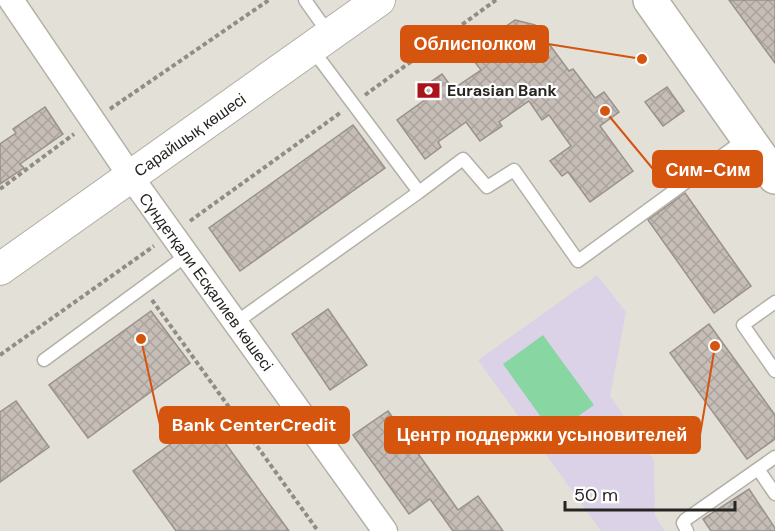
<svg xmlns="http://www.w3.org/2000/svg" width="775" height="531" font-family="'DM Sans',sans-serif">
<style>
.education{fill:#dbd2e7}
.pitch{fill:#88d7a3}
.building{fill:url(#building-cross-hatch);stroke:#99918b;stroke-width:1.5}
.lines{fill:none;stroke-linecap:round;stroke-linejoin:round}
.service-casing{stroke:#b2b0a7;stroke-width:15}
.minor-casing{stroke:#b2b0a7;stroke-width:27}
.tertiary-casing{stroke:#b2b0a7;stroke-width:34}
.secondary-casing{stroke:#b2b0a7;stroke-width:36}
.path{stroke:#8f8d86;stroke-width:4;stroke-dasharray:4.5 3;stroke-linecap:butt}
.service{stroke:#fff;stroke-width:12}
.minor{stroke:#fff;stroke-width:24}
.tertiary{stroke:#fff;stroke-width:32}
.secondary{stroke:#fff;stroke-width:33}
.labels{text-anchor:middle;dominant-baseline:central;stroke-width:4.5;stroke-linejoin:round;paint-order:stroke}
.poi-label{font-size:16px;font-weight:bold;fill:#262522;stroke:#fff;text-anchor:start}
.street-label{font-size:16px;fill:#262522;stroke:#fff}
.leader{fill:none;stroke:#d5540e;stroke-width:2}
.callout-dot{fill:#d5540e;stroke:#fff;stroke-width:2}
.callout{fill:#d5540e;stroke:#d5540e;stroke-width:2}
.callout-label{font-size:18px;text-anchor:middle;font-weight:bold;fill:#fff}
</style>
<defs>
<pattern id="building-cross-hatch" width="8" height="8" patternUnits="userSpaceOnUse" patternTransform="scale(1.5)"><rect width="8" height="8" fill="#c6bdb7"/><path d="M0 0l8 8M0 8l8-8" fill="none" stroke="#aaa29d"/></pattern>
</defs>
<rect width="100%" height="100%" fill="#e3e0d7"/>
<!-- education -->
<path class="education" d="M597 275 626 312 610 396 654 460 655 516 665 531H601L478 360Z"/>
<!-- pitch -->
<path class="pitch" d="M543 335 594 405 553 434 503 364Z"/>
<!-- building -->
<path class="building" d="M729 0H775V63Z
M515 20 535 25 569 71 573 69 595 98 604 92 619 112 600 126 633 171 590 202 568 172 562 176 550 161 571 146 549 115 542 120 529 101 499 122 502 126 480 141 466 122 438 142 441 147 425 159 397 120 426 99 419 90 442 74 453 89 481 70 468 53Z
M667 87 684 111 663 126 645 102Z
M45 107 63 134 20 164 24 168 0 184V144L16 133 13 129Z
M353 125 385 168 240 271 209 228Z
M685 193 751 286 714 313 648 220Z
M328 309 367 365 330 390 292 334Z
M151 311 190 363 88 438 49 385Z
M709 324 775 415V439L747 459 670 353Z
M16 401 49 447 0 482V412Z
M388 411 458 510 478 496 503 531H453L430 499 409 514 353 435Z
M207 418 289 531H176L133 471Z
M749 489 775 528V531H711L703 519Z"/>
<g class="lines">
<defs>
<path id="service" d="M305 0 329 34
M312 49 419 192 463 159 487 187 514 170 578 261 745 139
M775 302 743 325 775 371
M235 323 419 192
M44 360 187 255
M758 469 775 494
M687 531 683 523 685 520 775 457"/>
<path id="minor" d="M11 0 131 177 385 531"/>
<path id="tertiary" d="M0 269 379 0"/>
<path id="secondary" d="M650 0 775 177"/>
</defs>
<!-- service casing -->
<use href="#service" class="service-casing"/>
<!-- minor casing -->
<use href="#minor" class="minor-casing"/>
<!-- tertiary casing -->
<use href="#tertiary" class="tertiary-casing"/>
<!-- secondary casing -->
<use href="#secondary" class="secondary-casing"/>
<!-- path -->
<path class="path" d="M365 95 496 0
M110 109 269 0
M0 189 74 134
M190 221 340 113
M152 300 318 531
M0 355 154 246"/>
<!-- service -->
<use href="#service" class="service"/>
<!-- minor -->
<use href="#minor" class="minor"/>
<!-- tertiary -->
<use href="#tertiary" class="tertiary"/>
<!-- secondary -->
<use href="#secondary" class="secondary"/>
</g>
<!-- icons -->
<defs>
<symbol id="bank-bare" viewBox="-9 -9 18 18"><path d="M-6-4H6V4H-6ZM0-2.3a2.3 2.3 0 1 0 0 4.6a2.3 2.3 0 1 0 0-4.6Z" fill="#a9141b" stroke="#fff" stroke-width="2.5" paint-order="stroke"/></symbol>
</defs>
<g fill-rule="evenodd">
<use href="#bank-bare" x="412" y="74" width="33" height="33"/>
</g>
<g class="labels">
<!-- poi labels -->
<g class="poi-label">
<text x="447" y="90">Eurasian Bank</text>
</g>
<!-- street labels -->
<g class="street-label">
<text transform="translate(190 135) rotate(-35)">Сарайшық көшесі</text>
<text transform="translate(206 282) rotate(54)">Сүндетқали Есқалиев көшесі</text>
</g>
</g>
<!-- callouts -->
<path class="leader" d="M642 59L548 44M605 111L653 169M141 339L160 425M715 346L700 435"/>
<g class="callout-dot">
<circle cx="642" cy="59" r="6"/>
<circle cx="605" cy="111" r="6"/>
<circle cx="141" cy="339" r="6"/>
<circle cx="715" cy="346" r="6"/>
</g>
<g class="callout">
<rect x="401" y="26" width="147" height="36" rx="6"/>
<rect x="653" y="151" width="109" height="36" rx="6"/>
<rect x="160" y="407" width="189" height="36" rx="6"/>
<rect x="385" y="417" width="315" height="36" rx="6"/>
</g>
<g class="callout-label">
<text x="475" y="50">Облисполком</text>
<text x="708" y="176">Сим-Сим</text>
<text x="254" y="431">Bank CenterCredit</text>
<text x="542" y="441">Центр поддержки усыновителей</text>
</g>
<!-- scale -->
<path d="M565 501v9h170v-9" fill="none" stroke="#262522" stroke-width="3"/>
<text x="574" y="501" font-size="18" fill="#262522" stroke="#ffffff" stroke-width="4.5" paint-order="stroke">50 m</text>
</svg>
